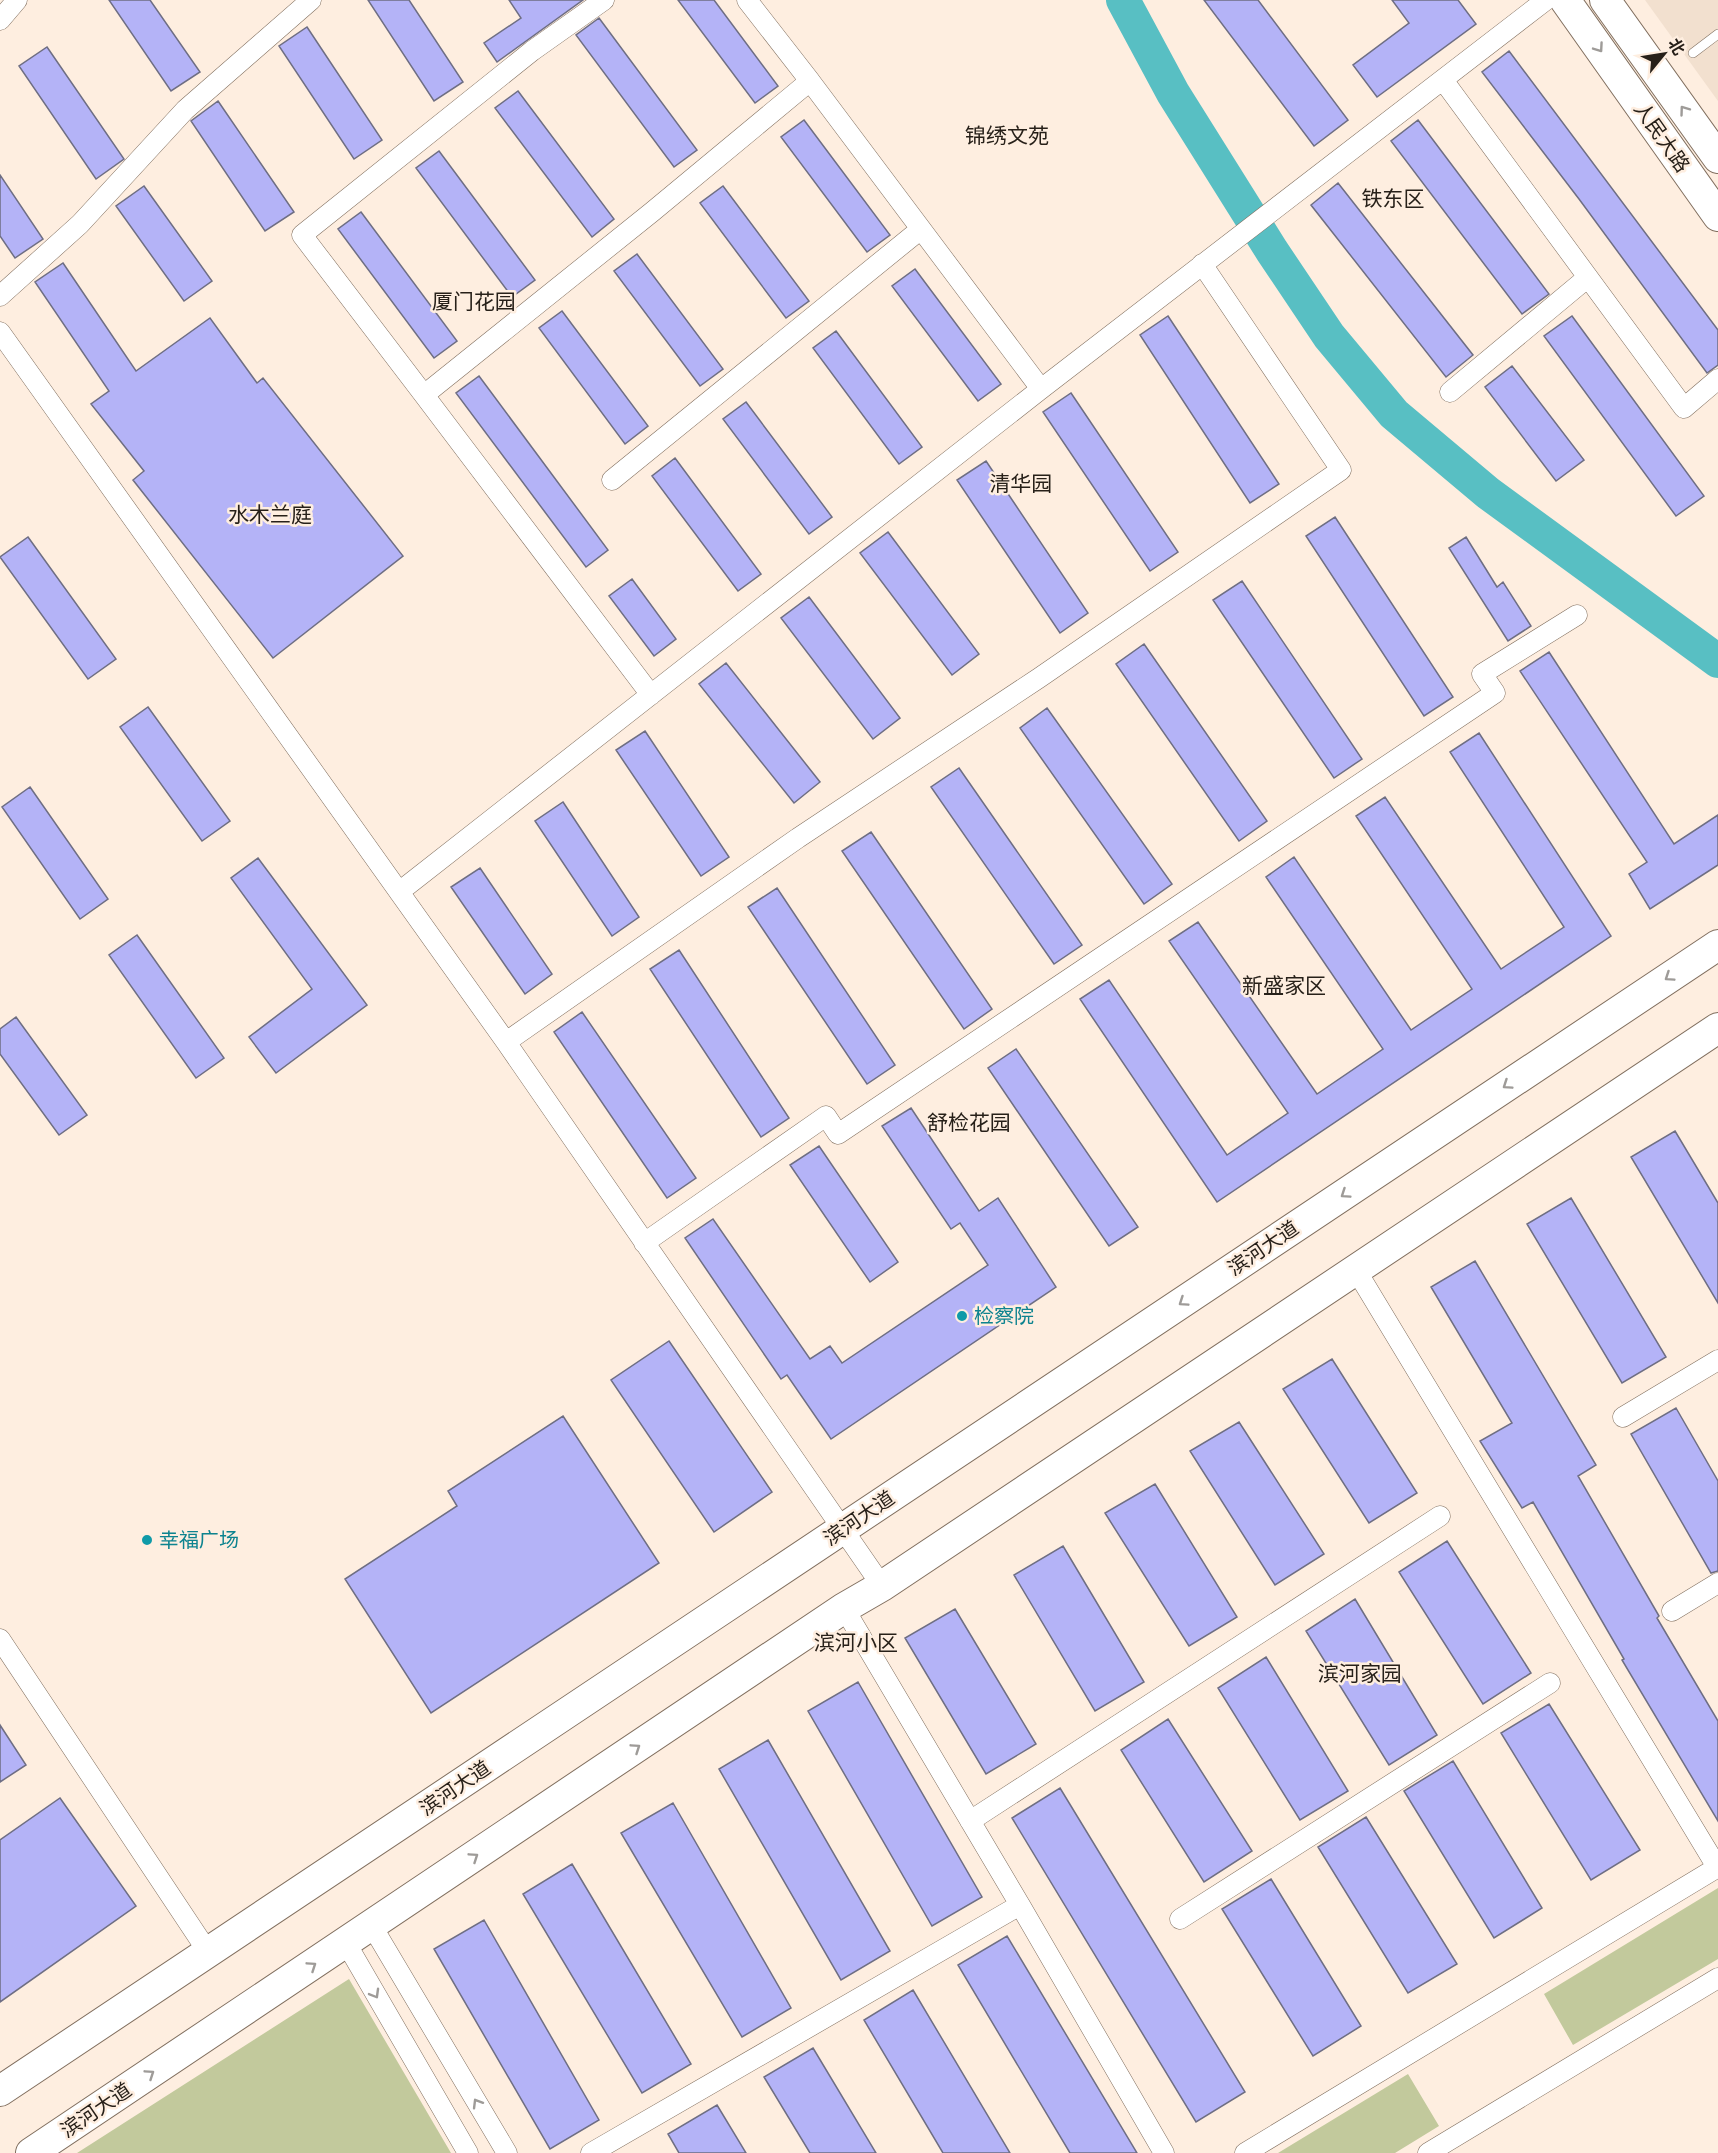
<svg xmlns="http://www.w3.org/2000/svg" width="1718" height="2153" font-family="'Work Sans','Noto Sans SC',sans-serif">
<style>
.education{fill:#f2e0cf}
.green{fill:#c2c99c}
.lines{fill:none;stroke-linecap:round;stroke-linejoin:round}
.river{stroke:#58bfc3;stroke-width:34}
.building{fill:#b4b3f7;stroke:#6e6e83;stroke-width:1.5}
.lane-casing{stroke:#816f5f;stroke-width:10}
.street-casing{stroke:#816f5f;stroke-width:21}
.primary-casing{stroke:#816f5f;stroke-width:32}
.lane{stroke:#fff;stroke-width:9}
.street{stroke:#fff;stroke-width:20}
.primary{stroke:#fff;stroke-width:30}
.oneway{stroke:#9e9b98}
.culture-dot{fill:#0f9aa8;stroke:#feeee0;stroke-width:2}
.labels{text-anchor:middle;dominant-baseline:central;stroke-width:5;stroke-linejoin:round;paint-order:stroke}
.street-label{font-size:20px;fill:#272019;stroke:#feeee0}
.culture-label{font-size:20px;fill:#0d838f;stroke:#feeee0;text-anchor:start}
.neighbourhood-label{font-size:21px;fill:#272019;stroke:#feeee0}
</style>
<rect width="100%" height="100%" fill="#feeee0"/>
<!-- education -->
<path class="education" d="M1645 0H1718V101Z"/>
<!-- green -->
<path class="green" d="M1718 1888V1959L1573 2045 1544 1994Z
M349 1979 451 2153H77Z
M1408 2074 1439 2126 1395 2153H1278Z"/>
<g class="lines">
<!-- river -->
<path class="river" d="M1123 0 1173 93 1272 251 1329 336 1394 414 1488 493 1718 661"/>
</g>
<!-- building -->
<path class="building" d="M109 0H150L200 72 171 91Z
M368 0H409L463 82 434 101Z
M509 0H583L497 62 484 43 521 18Z
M678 0H714L778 86 755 103Z
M1204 0H1258L1348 120 1314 146Z
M1392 0H1458L1476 24 1377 97 1353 65 1409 23Z
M599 18 697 150 674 167 576 35Z
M307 27 382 140 354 159 279 46Z
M47 47 124 159 96 179 19 66Z
M1509 51 1718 330V365L1707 373 1579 199 1482 72Z
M518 91 614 219 592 237 495 108Z
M218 101 294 212 265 231 191 121Z
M804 120 890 235 867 252 781 137Z
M1418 120 1549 294 1522 314 1391 141Z
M439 151 535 280 512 297 416 168Z
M0 175 43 239 15 258 0 236Z
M1338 183 1473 355 1446 377 1311 205Z
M144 186 212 281 184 301 116 206Z
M723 186 809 301 786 318 700 203Z
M361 212 457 341 434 358 338 229Z
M637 254 723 369 700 386 614 271Z
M63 263 136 371 210 318 257 383 263 378 403 556 273 658 133 480 144 471 91 404 109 391 35 282Z
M915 269 1001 384 978 401 892 286Z
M562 311 648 426 625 444 539 328Z
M1168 316 1279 484 1250 503 1140 335Z
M1572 316 1704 496 1676 516 1544 336Z
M836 331 922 447 899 464 813 348Z
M1512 366 1584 460 1556 481 1485 387Z
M479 376 608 550 586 567 456 393Z
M1071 393 1178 552 1150 571 1043 412Z
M746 402 832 517 809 534 723 419Z
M675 458 761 574 738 591 652 476Z
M986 461 1088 613 1060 633 957 480Z
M1335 517 1453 697 1424 716 1306 536Z
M888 532 979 654 952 675 860 553Z
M28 537 116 659 88 679 0 557Z
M1466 537 1497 587 1503 582 1531 626 1508 641 1449 548Z
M632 579 676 639 654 656 609 596Z
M1242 581 1362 759 1334 778 1213 600Z
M809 597 900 718 873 739 781 618Z
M1144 644 1267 821 1239 841 1116 664Z
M1549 652 1674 844 1718 815V865L1650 909 1629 874 1647 862 1520 671Z
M726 663 820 782 794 803 699 684Z
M148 707 230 821 202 841 120 727Z
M1047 708 1172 884 1144 904 1020 728Z
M645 731 729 857 701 876 616 750Z
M1479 733 1611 936 1217 1202 1080 999 1109 980 1227 1155 1288 1113 1169 941 1198 922 1317 1094 1383 1049 1266 877 1294 857 1411 1030 1472 989 1356 816 1385 797 1501 969 1564 927 1450 752Z
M959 768 1082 945 1054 964 931 787Z
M30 787 108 899 80 919 2 807Z
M563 802 639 917 612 936 535 821Z
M871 832 992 1009 964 1029 842 851Z
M258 858 367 1005 276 1073 249 1037 312 989 231 878Z
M480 868 552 974 525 994 451 887Z
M777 888 895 1065 867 1084 748 907Z
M137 935 224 1058 196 1078 109 955Z
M679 950 789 1118 761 1137 650 969Z
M582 1012 696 1178 667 1198 554 1032Z
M16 1017 87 1115 59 1135 0 1054V1029Z
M1016 1049 1138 1227 1109 1246 988 1068Z
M911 1108 979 1211 998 1198 1056 1287 831 1439 787 1375 781 1379 685 1238 713 1219 810 1359 830 1346 842 1363 988 1265 960 1223 951 1229 882 1126Z
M1675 1131 1718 1203V1303L1631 1157Z
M819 1146 898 1262 870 1282 790 1165Z
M1571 1198 1666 1357 1622 1383 1527 1224Z
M1475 1261 1596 1465 1578 1476 1659 1616 1657 1618 1718 1721V1821L1622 1660 1624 1659 1533 1502 1522 1508 1480 1441 1512 1423 1431 1287Z
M669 1341 772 1492 714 1532 611 1380Z
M1332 1359 1417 1493 1369 1523 1283 1389Z
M1676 1408 1718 1481V1571L1711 1573 1631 1434Z
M563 1416 659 1563 431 1713 345 1579 457 1506 448 1491Z
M1239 1422 1324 1554 1275 1585 1190 1451Z
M1155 1484 1237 1617 1189 1646 1105 1513Z
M1447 1541 1531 1673 1483 1704 1399 1572Z
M1063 1546 1144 1682 1095 1711 1014 1575Z
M1355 1599 1437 1735 1389 1765 1306 1631Z
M955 1609 1036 1744 986 1774 905 1638Z
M1266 1657 1348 1791 1300 1820 1218 1688Z
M858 1682 982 1897 932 1926 808 1711Z
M1549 1704 1640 1850 1591 1880 1501 1733Z
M1168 1719 1252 1851 1204 1882 1121 1750Z
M0 1725 26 1765 0 1782Z
M768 1740 890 1951 841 1980 719 1769Z
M1453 1761 1542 1908 1494 1938 1404 1791Z
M1060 1788 1245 2092 1196 2122 1012 1818Z
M60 1798 136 1906 0 2002V1840Z
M673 1803 791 2008 742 2037 621 1833Z
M1366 1817 1457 1964 1408 1993 1318 1847Z
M572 1864 691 2064 642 2093 523 1894Z
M1271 1879 1361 2026 1313 2056 1222 1909Z
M484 1920 599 2120 550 2149 434 1949Z
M1007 1936 1137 2153H1070L958 1965Z
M913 1990 1010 2153H943L864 2020Z
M813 2048 876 2153H810L764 2077Z
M717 2105 746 2153H679L668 2134Z"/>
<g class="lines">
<defs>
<path id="lane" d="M1693 53 1718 34"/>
<path id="street" d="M604 0 532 51 302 235 424 395 652 212 810 81 1041 389
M747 0 810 81
M0 20 17 0
M1443 80 1684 408 1718 379
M0 296 80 224 185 110 311 0
M0 332 506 1042 882 1586
M1450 392 1587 278
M424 395 651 695
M612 480 921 229
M399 892 1041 389 1546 0
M506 1042 798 838 1039 678 1341 470 1202 264
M644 1243 826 1116 838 1134 1495 693 1482 674 1577 615
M1356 1270 1717 1867
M1623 1417 1718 1360
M1672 1611 1718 1583
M0 1639 208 1952
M970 1821 1440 1516
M1020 1905 1164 2153
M1180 1919 1550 1683
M372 1926 507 2153
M346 1943 468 2153
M591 2153 1020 1905 844 1608
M1245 2153 1718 1867
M1428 2153 1718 1978"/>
<path id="primary" d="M1565 0 1718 216
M1605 0 1718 158
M0 2091 1718 945
M31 2153 844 1608 882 1586 1718 1028"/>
</defs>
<!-- lane casing -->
<use href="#lane" class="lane-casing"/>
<!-- street casing -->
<use href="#street" class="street-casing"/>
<!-- primary casing -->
<use href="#primary" class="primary-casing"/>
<!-- lane -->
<use href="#lane" class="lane"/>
<!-- street -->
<use href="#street" class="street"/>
<!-- primary -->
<use href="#primary" class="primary"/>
</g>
<!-- one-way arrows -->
<defs><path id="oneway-chevron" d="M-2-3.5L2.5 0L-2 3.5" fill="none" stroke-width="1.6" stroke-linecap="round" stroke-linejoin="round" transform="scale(1.5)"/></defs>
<g class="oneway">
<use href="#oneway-chevron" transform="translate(1599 48) rotate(55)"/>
<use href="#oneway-chevron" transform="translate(1684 110) rotate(-126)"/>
<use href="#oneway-chevron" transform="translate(1669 977) rotate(146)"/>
<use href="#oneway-chevron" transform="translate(1507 1085) rotate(146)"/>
<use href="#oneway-chevron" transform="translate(1345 1194) rotate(146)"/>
<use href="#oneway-chevron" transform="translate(1183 1302) rotate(146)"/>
<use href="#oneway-chevron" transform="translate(636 1748) rotate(-34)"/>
<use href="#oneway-chevron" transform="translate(474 1857) rotate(-34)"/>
<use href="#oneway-chevron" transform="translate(312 1966) rotate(-34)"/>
<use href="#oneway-chevron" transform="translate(375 1994) rotate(60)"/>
<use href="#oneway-chevron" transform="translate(150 2074) rotate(-34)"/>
<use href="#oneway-chevron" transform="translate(477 2103) rotate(-121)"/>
</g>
<!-- markers -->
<g class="culture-dot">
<circle cx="962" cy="1316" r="6"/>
<circle cx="147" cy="1540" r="6"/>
</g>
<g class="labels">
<!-- street labels -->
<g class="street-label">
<text transform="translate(1662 137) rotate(55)">人民大路</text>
<text transform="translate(1263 1248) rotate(-34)">滨河大道</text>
<text transform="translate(859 1518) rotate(-34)">滨河大道</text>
<text transform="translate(455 1788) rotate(-34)">滨河大道</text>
<text transform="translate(96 2110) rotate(-34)">滨河大道</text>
</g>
<!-- culture labels -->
<g class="culture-label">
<text x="974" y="1316">检察院</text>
<text x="159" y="1540">幸福广场</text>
</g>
<!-- neighbourhood labels -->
<g class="neighbourhood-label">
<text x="1007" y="135">锦绣文苑</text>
<text x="1393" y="198">铁东区</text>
<text x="474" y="301">厦门花园</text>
<text x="1021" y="483">清华园</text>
<text x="270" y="514">水木兰庭</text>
<text x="1284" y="985">新盛家区</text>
<text x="969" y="1122">舒检花园</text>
<text x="856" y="1642">滨河小区</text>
<text x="1360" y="1673">滨河家园</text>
</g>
</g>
<!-- north arrow -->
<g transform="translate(1664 54) rotate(60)" stroke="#feeee0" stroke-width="4.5" paint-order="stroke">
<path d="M0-4.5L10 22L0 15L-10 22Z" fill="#272019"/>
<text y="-9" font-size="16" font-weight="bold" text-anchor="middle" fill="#272019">北</text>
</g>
</svg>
